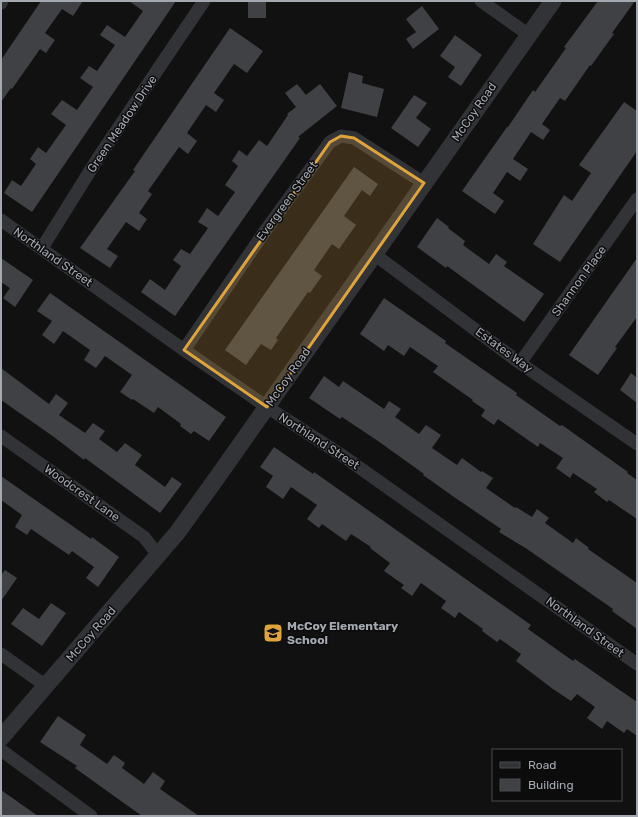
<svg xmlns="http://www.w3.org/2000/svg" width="638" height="817" font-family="Rubik,sans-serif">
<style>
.building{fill:#404145}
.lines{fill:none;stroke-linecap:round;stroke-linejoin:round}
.minor{stroke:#323337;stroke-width:13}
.tertiary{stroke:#323337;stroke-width:17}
.marked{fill:#dfa53c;fill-opacity:0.2;stroke:#dfa53c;stroke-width:3;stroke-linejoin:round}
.labels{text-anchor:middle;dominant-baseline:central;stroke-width:3;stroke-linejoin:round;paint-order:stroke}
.street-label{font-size:12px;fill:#a3a8b1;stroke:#0c0c0d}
.poi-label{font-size:12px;font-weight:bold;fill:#a3a8b1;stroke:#0c0c0d;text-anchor:start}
</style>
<rect width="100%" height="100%" fill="#111112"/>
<!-- building -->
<path class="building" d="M41 1H83L73 16 62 9 45 33 55 40 46 53 40 49 12 89 11 88 1 102V60Z
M129 1H176L32 212 4 193 12 180 21 186 36 164 30 159 38 147 46 153 66 125 51 114 62 100 77 110 93 87 80 78 89 66 97 71 115 45 100 35 107 25 125 37 143 11Z
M248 1H266V18H248Z
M598 1H635L612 33 614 34 606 45 591 66 590 65 565 101 560 98 542 124 550 130 543 140 531 132 513 159 528 169 520 181 507 172 493 193 504 201 495 214 462 191 507 127H508L533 90 535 92 566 48 564 47Z
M422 6 439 29 413 49 406 39 416 32 406 19Z
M230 28 263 51 247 73 234 64 214 93 224 100 216 112 206 105 187 133 197 141 188 154 179 147 148 191 152 194 139 213 147 219 139 231 126 222 107 249 118 256 110 268 80 248 135 171 133 170Z
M455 35 482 55 461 86 448 77 455 67 440 56Z
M349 72 363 76 362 83 384 89 377 117 341 108Z
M297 84 306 95 320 84 337 106 298 137 300 138 175 316 141 292 150 279 165 290 181 266 173 260 181 249 190 254 208 228 198 222 207 208 218 216 235 192 225 185 238 166 232 161 239 150 247 156 259 140 267 146 288 115 287 114 296 107 285 93Z
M414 95 427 103 416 118 431 129 418 147 391 128Z
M624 102 637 111V151L560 262 533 244 564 195 572 201 591 173 579 165Z
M354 167 378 184 370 196 362 190 344 216 356 225 339 249 332 244 314 270 322 276 310 293 308 292 276 338 278 340 271 350 261 344 246 365 225 350Z
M437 218 449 227 448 228 465 241 463 245 489 264 496 254 507 262 504 266 544 294 524 322 447 266 446 268 417 247Z
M1 258 33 280 15 307 3 298 10 288 1 282Z
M637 258V317L615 347 617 348 598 375 569 355Z
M50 293 226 417 209 441 194 431 191 434 180 426 181 424 158 407 154 413 133 399 132 400 120 392 132 375 105 356 96 368 84 360 90 350 63 331 54 344 42 335 52 321 37 311Z
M384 298 446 341 445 343 517 393 516 395 560 426 562 425 628 472 627 473 637 480V519L609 500 607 502 594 492 597 489 573 473 570 478 556 468 563 458 540 443 538 447 498 419 494 425 481 416 485 410 472 401 473 400 433 372 438 366 410 347 404 356 388 345 384 351 360 334Z
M1 368 49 404 56 394 68 403 59 415 85 433 93 423 105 431 99 439 117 452 125 443 142 455 135 465 165 487 172 477 182 484 160 513 85 458 84 460 54 437 1 400Z
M631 373 637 378V403L620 390Z
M324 376 339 387 343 381 384 409 389 401 401 409 395 417 419 434 426 425 441 435 432 448 457 465 462 458 481 472 482 471 493 478 486 488 515 508 516 507 532 517 537 509 549 518 545 523 573 543 576 538 589 548 588 549 637 583V629L612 611 613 609 527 549 499 532 501 529 454 497 423 475 424 474 378 441 342 417 340 419 309 398Z
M274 447 313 474 314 472 531 625 528 629 573 661 575 659 637 702V736L627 729 624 733 607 721 602 729 587 718 595 707 577 694 571 701 553 689 516 661 521 654 500 639 497 642 482 631 483 629 459 612 455 618 441 608 446 601 421 583 412 596 401 588 404 585 384 571 390 563 370 548 371 547 351 534 346 541 322 524 319 528 307 519 317 505 291 487 283 499 266 487 273 476 260 467Z
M1 476 91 539 92 537 119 557 98 587 86 578 94 567 72 551 69 555 31 529 27 535 15 527 22 515 1 500Z
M5 570 17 578 1 601V575Z
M51 603 66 613 42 646 11 624 23 608 39 619Z
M58 716 86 735 80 745 107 764 114 755 125 763 122 768 144 784 153 772 165 781 160 789 199 816H142L114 796 75 768 77 766 40 742Z
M1 790 38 816H1Z"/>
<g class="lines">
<!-- minor -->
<path class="minor" d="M481 1 529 35
M1 3 2 1
M1 220 184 350 267 407 343 456 637 664
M42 248 98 158 204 1
M374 254 520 363 637 444
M184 350 265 231 330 142 341 136 354 138 424 183
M520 363 637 199
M1 436 144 537 158 555
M1 654 46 686
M1 750 91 816"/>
<!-- tertiary -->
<path class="tertiary" d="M1 738 177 533 216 479 553 1"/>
</g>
<!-- marked area -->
<path class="marked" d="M341 136 354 138 424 183 267 407 184 350 330 142Z"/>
<!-- icons -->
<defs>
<symbol id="school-square" viewBox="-11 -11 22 22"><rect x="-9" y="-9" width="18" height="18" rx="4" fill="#dfa53c" stroke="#0c0c0d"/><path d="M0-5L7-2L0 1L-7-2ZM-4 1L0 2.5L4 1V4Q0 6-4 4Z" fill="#111"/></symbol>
</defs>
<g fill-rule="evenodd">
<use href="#school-square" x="262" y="622" width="22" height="22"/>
</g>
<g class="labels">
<!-- street labels -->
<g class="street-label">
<text transform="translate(474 112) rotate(-55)">McCoy Road</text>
<text transform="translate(122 124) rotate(-56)">Green Meadow Drive</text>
<text transform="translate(287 201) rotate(-54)">Evergreen Street</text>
<text transform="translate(53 257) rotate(35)">Northland Street</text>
<text transform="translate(579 281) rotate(-54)">Shannon Place</text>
<text transform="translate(504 350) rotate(36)">Estates Way</text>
<text transform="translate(288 377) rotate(-55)">McCoy Road</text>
<text transform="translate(319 441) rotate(33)">Northland Street</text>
<text transform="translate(82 493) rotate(35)">Woodcrest Lane</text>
<text transform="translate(585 627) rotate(36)">Northland Street</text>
<text transform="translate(91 634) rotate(-49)">McCoy Road</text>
</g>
<!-- poi labels -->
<g class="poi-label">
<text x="287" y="626">McCoy Elementary<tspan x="287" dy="14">School</tspan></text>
</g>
</g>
<!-- border -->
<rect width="638" height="817" fill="none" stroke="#a3a8b1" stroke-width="4"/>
<!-- legend -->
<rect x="492" y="749" width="130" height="52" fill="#0c0c0d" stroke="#484a4f"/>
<rect x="500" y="762" width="20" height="6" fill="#323337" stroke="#484a4f"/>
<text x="528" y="769" font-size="12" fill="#a3a8b1">Road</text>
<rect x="500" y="779" width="20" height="12" fill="#404145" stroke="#484a4f"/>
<text x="528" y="789" font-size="12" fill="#a3a8b1">Building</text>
</svg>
